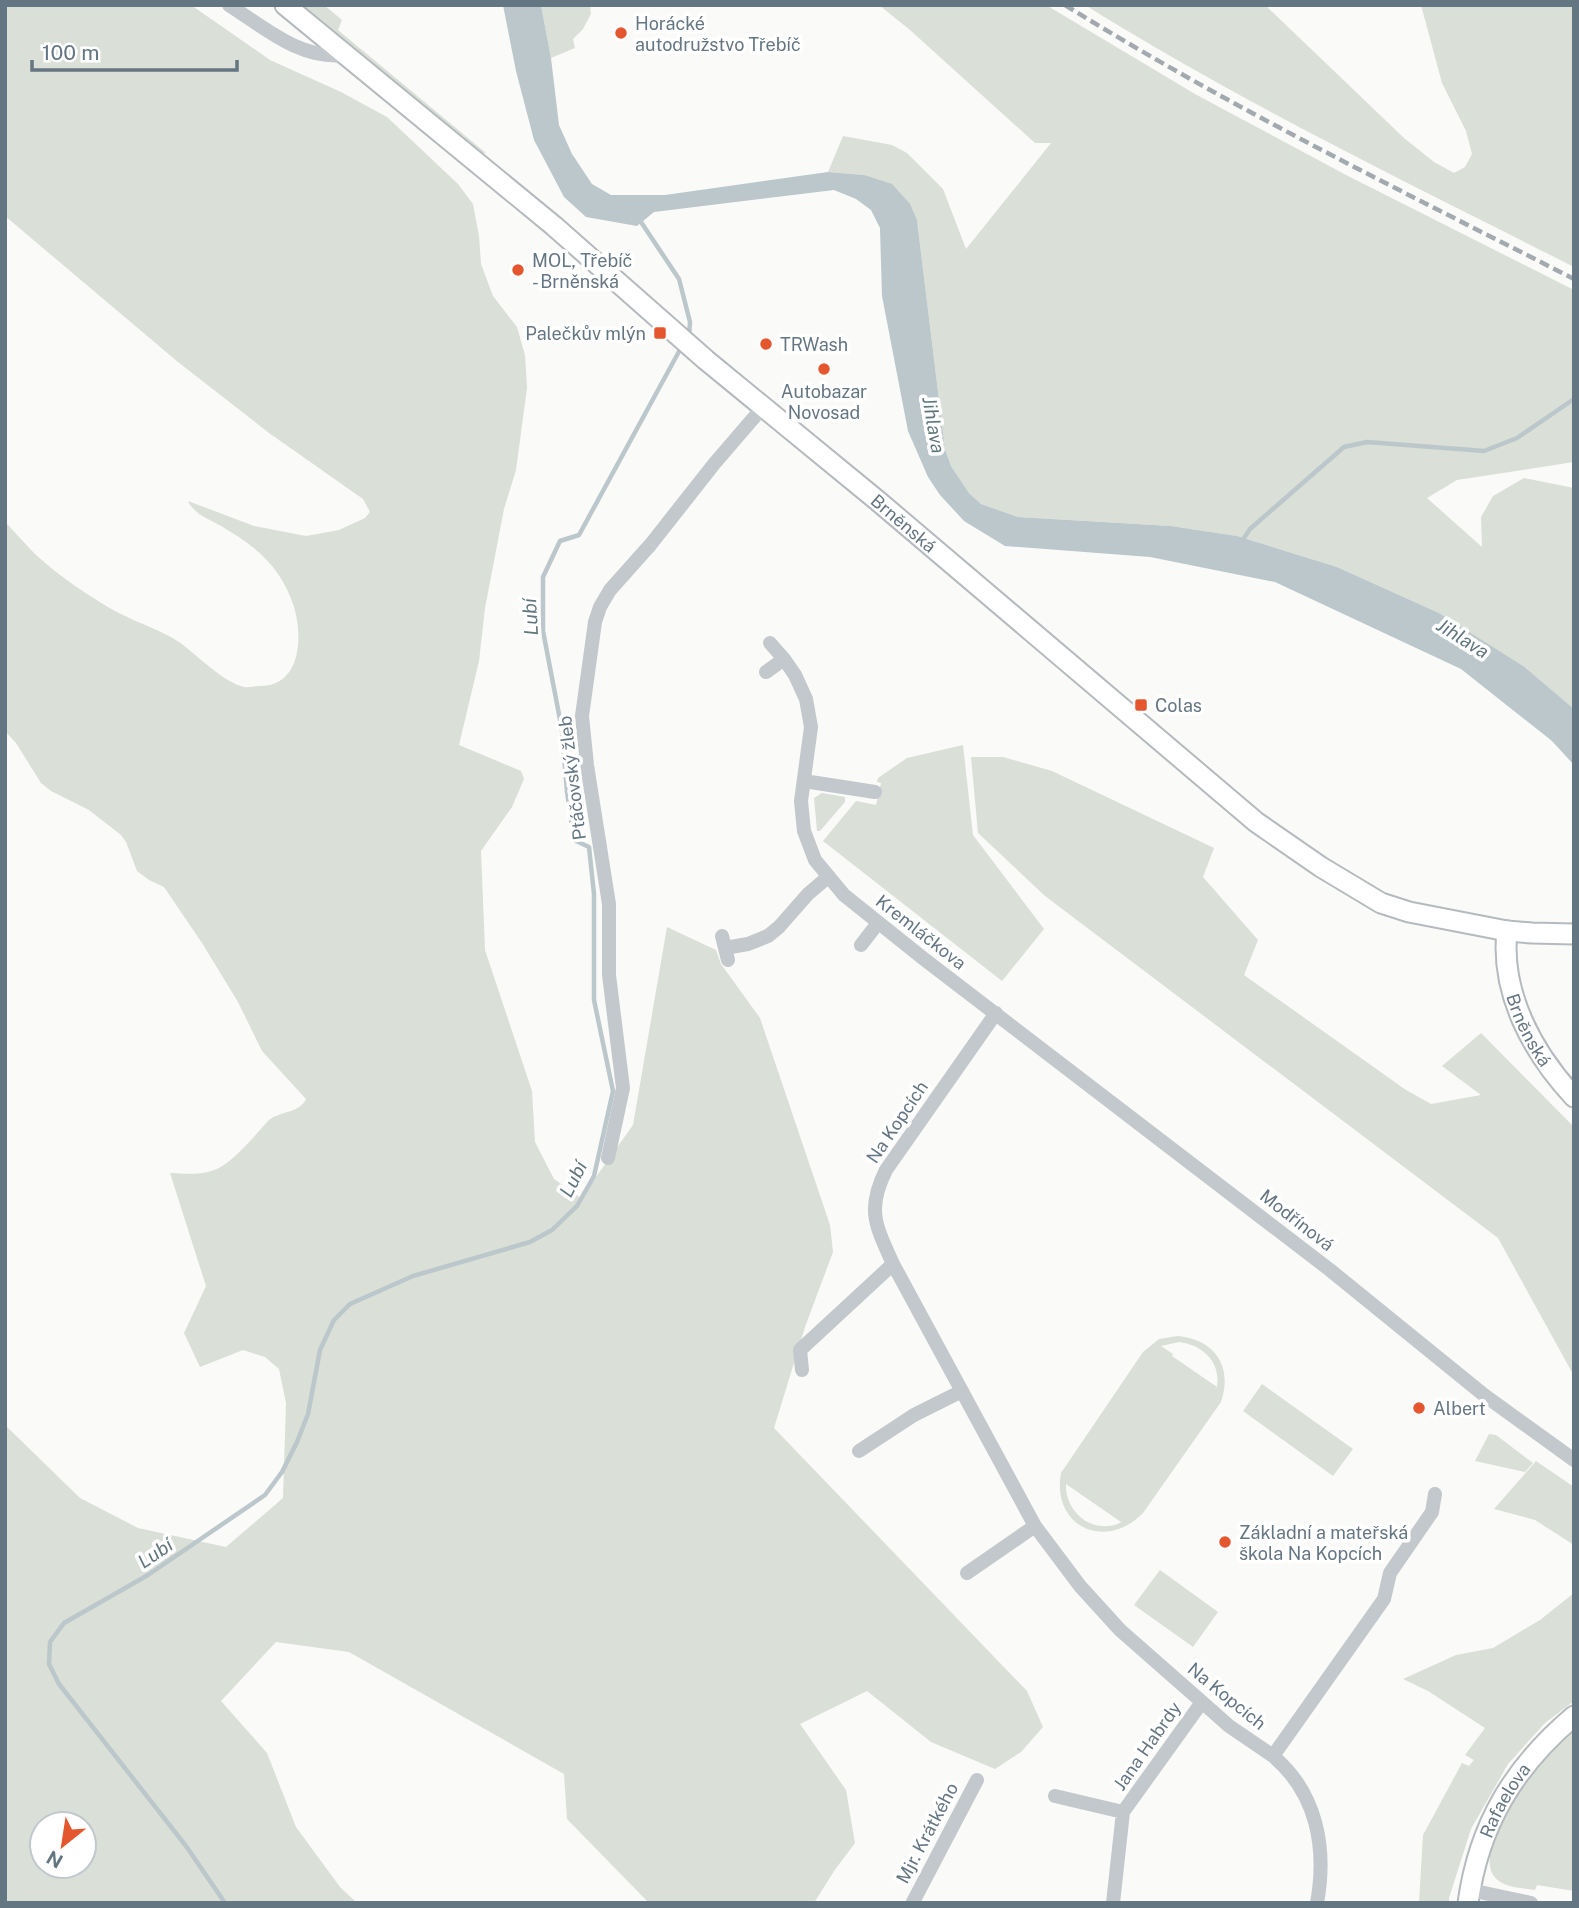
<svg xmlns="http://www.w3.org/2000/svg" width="1579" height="1908" font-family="'Public Sans',sans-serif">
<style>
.green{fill:#dadfd7;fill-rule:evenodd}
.water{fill:#bbc7cb}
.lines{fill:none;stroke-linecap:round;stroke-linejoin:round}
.stream{stroke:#bbc7cb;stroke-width:4.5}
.major-casing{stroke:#b5babe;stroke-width:23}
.minor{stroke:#c3c8cc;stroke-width:14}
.major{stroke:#fff;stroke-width:19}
.rail{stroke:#a2aab0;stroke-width:4.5;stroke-dasharray:10 5;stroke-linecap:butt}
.poi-dot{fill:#e4572e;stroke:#fff;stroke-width:2.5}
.labels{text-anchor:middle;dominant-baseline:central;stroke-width:7;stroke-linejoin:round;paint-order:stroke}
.poi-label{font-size:18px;fill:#657683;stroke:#fff;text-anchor:start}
.street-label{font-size:18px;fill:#657683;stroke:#fff}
.water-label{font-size:19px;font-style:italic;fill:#60757c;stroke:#fff}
</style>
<rect width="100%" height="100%" fill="#fafaf8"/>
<!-- green -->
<path class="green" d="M5 5H191L270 60 341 92 387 117 458 184 473 204 479 236 481 264 493 296 517 327 525 355 527 388 516 470 504 509 485 608 479 661 459 745 521 771 524 779 512 807 481 851 485 950 532 1091 535 1142 554 1179 581 1198 633 1125 667 927 716 950 721 964 760 1018 830 1225 833 1252 805 1327 774 1428 1027 1691 1043 1727 1021 1752 995 1769 931 1742 867 1691 800 1724 846 1790 855 1843 834 1871 814 1903H649L567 1819 564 1774 349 1652 276 1642 221 1701 267 1753 296 1827 340 1887 357 1903H5V1425L80 1498 138 1528 226 1547 283 1498 286 1403 279 1369 265 1357 243 1350 200 1367 184 1333 206 1286 170 1173C213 1176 221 1172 251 1140 257 1134 263 1126 269 1120 280 1111 300 1113 306 1099L262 1051 238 1002 202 943 164 887 149 880 137 871 126 842 121 835 89 810 51 791 41 783 16 743 5 731V522C15 532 24 543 34 553 55 573 95 601 121 614 140 624 161 630 179 642 197 655 223 682 244 687 249 688 255 686 260 686 301 686 303 637 294 607 282 568 256 546 221 526 209 519 195 515 188 501L254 526 306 536 339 530 365 518 370 512 363 499 269 433 178 362 5 216ZM42 1824H84V1866H42Z
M297 5H324L342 20 338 30 486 153 482 154Z
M541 5H590L591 14 583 29 573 39 575 48 551 58Z
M879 5H1046L1195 94 1348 176 1574 290V462L1457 480 1427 498 1482 547 1481 517 1493 496 1524 478 1574 488V709L1522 666 1439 613 1337 567 1237 536 1171 526 1018 517 981 504 969 493 951 466 945 449 917 220 864 175 828 172 843 136 892 145 907 153 943 189 966 249 1051 143H1035L910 30Z
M1085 5H1265L1404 138 1434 162 1454 173 1465 167 1472 154 1466 131 1442 83 1421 5H1574V267C1409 183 1242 103 1085 5Z
M963 745 973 835 1044 929 1002 981 823 841 856 801 876 805 881 783 877 782 878 778 907 758Z
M971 757H1003L1052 771 1214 848 1203 877 1258 940 1244 975 1406 1090 1431 1104 1481 1095 1442 1066 1481 1033 1574 1127V1376L1498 1238 1045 896 978 833Z
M822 793 845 797V802L820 831H817L814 798Z
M1178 1336C1215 1340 1233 1366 1221 1402L1143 1513C1105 1552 1051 1526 1061 1473L1143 1352 1159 1339ZM1179 1342C1203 1345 1221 1362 1217 1387L1172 1356 1173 1354 1161 1346ZM1066 1484 1121 1522H1122C1094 1536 1065 1513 1066 1484Z
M1262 1384 1353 1449 1333 1476 1243 1411Z
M1489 1434 1496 1435 1533 1463 1525 1472 1475 1461Z
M1536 1461 1574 1487V1545L1535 1520 1494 1509Z
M1160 1570 1218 1612 1193 1647 1134 1605Z
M1574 1593V1701L1545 1723 1508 1764 1471 1829 1449 1898V1903H1419L1423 1835 1462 1763 1469 1766 1474 1760 1465 1755 1485 1728 1428 1691 1403 1679 1456 1655 1493 1648 1540 1620Z
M1574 1728V1891L1537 1885 1535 1890C1524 1888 1508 1888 1499 1881 1467 1859 1525 1778 1543 1759 1552 1748 1563 1738 1574 1728Z"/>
<!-- water -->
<path class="water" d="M503 5H541L551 58 559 125 572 154 592 184 611 195H665L828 172 864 175 892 184 910 204 917 220 945 449 951 466 969 493 981 504 1018 517 1171 526 1237 536 1337 567 1439 613 1523 666 1574 709V765L1552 741 1461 669 1275 582 1150 557 1005 546 964 521 940 495 928 477 908 431 882 296 880 228 871 210 856 199 834 190 654 212 637 226 586 217 564 197 534 140 516 71Z"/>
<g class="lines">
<!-- stream -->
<path class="stream" d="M639 219 679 279 690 322 689 336
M1242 541 1250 529 1344 447 1367 442 1484 451 1517 438 1574 399
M225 1903 186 1846 59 1684 49 1664 50 1642 64 1623 148 1575 265 1495 282 1472 297 1442 308 1414 320 1350 334 1320 350 1304 413 1276 530 1242 552 1230 577 1206 594 1176 613 1091 594 1000V894L589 847 574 840 567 792 562 730 543 631V577L560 541 579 535 682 346"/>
<defs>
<g id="major">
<path id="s1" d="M285 5 554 226 706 360 878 501 1256 822 1321 867 1381 903 1409 912 1507 931 1532 933 1574 934"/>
<path id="s2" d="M1507 931C1500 993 1533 1053 1574 1097"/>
<path id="s3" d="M1468 1903C1479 1824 1514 1767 1574 1716"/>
</g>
</defs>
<!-- major casing -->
<use href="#major" class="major-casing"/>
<!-- minor -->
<path class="minor" d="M229 5C265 28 300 60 345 55
M770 643 784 659 795 675 806 699 811 727 801 801 804 831 815 860 844 895 924 959 1330 1270 1484 1395 1574 1460
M766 672 784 659
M804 781 875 792
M722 936 728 960
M861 945 878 923
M725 948 748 944 768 936 779 927 808 894 828 877
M996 1013 886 1170C866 1210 876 1226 893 1264L1035 1526 1080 1586 1120 1630 1202 1702 1229 1726 1273 1756 1384 1599 1390 1573 1432 1512 1435 1494
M608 1158 623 1088 609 975V904L587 765 582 716 595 622 600 607 610 590 651 544 714 464 763 407
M802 1370 800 1350 893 1264
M859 1451 914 1415 962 1391
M967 1573 1035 1526
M1273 1756C1317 1793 1327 1848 1317 1903
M1055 1796 1123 1812
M1470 1890 1531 1903
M915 1903 913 1902 977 1780
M1113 1903 1123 1812 1202 1702"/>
<!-- major -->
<use href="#major" class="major"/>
<!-- rail -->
<path class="rail" d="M1065 5C1229 107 1402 191 1574 279"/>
</g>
<!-- markers -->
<g class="poi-dot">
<circle cx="621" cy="33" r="7"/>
<circle cx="518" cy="270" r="7"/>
<rect x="653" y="326" width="14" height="14" rx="3.5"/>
<circle cx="766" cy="344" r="7"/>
<circle cx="824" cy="369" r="7"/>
<rect x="1134" y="698" width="14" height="14" rx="3.5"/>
<circle cx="1419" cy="1408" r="7"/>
<circle cx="1225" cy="1542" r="7"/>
</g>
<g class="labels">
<!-- poi labels -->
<g class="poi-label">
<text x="635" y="23">Horácké<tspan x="635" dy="21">autodružstvo Třebíč</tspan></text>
<text x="532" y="260">MOL, Třebíč<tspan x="532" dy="21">- Brněnská</tspan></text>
<text x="646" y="333" text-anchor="end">Palečkův mlýn</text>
<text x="780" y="344">TRWash</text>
<text x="824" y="391" text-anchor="middle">Autobazar<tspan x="824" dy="21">Novosad</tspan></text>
<text x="1155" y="705">Colas</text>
<text x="1433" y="1408">Albert</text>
<text x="1239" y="1532">Základní a mateřská<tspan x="1239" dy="21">škola Na Kopcích</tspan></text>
</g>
<!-- street labels -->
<g class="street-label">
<text stroke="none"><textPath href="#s1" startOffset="807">Brněnská</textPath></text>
<text transform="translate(572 778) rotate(-97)">Ptáčovský žleb</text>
<text transform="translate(921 932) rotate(38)">Kremláčkova</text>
<text stroke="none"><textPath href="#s2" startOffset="103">Brněnská</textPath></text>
<text transform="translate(897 1122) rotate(-56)">Na Kopcích</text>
<text transform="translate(1297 1220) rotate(38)">Modřínová</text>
<text transform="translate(1227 1696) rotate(39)">Na Kopcích</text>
<text transform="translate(1147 1746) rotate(-55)">Jana Habrdy</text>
<text stroke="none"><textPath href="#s3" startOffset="110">Rafaelova</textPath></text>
<text transform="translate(927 1833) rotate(-62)">Mjr. Krátkého</text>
</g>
<!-- water labels -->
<g class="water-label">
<text transform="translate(934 425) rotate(80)">Jihlava</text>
<text transform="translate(530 617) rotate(-93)">Lubí</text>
<text transform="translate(1463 638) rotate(32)">Jihlava</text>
<text transform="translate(573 1179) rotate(-63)">Lubí</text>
<text transform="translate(155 1553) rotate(-34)">Lubí</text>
</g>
</g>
<!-- border -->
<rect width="1579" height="1908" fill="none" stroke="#657683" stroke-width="14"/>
<!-- north arrow -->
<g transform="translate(63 1845) rotate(210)"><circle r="33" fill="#ffffff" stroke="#c1c8cd" stroke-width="2"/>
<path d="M0-5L12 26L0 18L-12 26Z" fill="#e4572e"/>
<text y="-10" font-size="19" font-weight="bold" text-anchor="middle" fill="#657683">N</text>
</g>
<!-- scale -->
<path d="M32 60v10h205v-10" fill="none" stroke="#657683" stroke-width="3.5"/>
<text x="42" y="60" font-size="21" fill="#657683" stroke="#ffffff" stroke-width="5" paint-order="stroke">100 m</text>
</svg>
